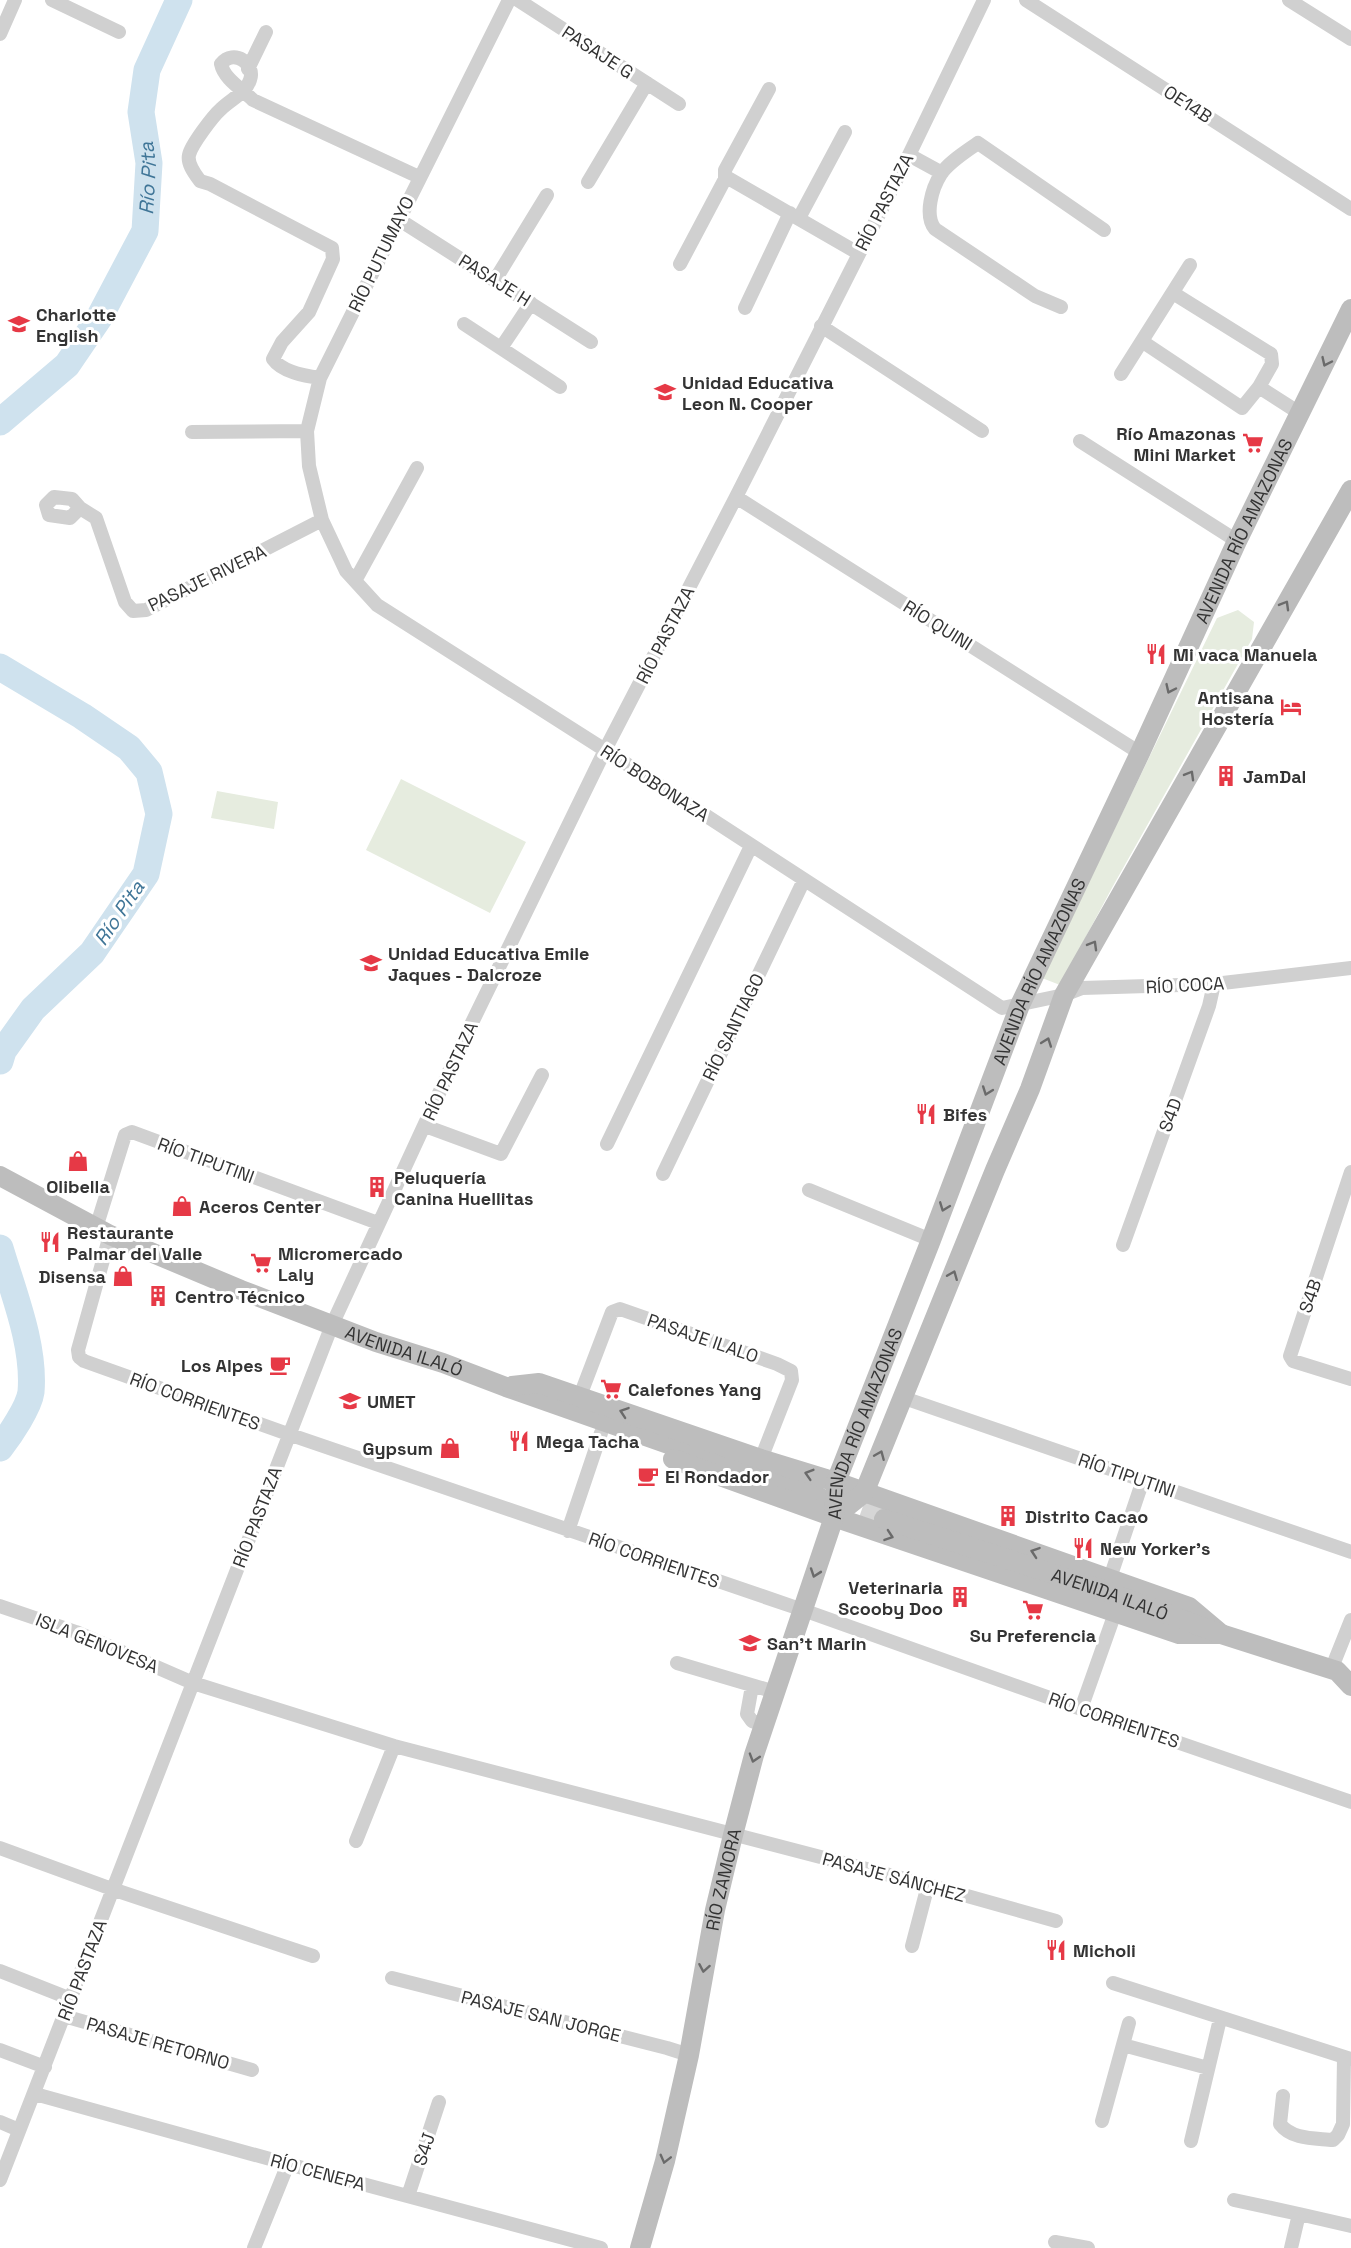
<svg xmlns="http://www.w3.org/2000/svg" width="1351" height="2248" font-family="'Space Grotesk',sans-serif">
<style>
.green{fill:#e6ecdf}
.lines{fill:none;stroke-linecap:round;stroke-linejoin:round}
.river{stroke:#cfe2ee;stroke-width:27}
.secondary-tunnel{stroke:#d6d6d6;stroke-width:20;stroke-dasharray:20 10;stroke-linecap:butt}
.street{stroke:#d0d0d0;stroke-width:14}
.secondary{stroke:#bdbdbd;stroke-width:20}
.oneway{stroke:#6a6a6a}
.labels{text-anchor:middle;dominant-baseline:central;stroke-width:6;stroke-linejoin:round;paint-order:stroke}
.street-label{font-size:18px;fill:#333;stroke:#fff}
.poi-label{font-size:18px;font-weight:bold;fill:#333;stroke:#fff;text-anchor:start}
.water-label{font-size:20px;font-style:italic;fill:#3f7597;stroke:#fff}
</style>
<rect width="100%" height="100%" fill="#fff"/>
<!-- green -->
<path class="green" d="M1238 610 1254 622 1252 639 1113 886 1060 985 1042 978 1217 618Z
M401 779 526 842 490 913 366 850Z
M217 791 278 802 274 829 211 818Z"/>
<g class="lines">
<!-- river -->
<g class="river">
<path id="s1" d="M0 422 67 365 99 318 145 231 149 163 141 112 147 70 179 0"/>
<path d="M0 667 82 716 129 748 149 772 159 814 146 874 92 953 33 1009 3 1051 0 1061"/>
<path d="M0 1248C13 1292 35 1345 31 1392 29 1407 10 1435 0 1448"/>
</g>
<!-- secondary-tunnel -->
<path class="secondary-tunnel" d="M833 1501 884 1519"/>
<!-- street -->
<path class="street" d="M52 0 119 32
M509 0 320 378 307 431 309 466 322 520 346 571 377 605 605 750 1002 1008 1064 995 1082 988 1214 984 1351 968
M518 0 679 104
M1026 0 1351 209
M1289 0 1351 39
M0 34 15 0
M248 69 266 32
M909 155 942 173
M725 179V170L769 89
M588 182 647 83
M799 218 845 132
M398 219 591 342
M680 264 725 179 728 178 858 253
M495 280 547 195
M1061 307 1035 296 935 229C924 215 932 188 941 174 949 162 967 151 978 143L1104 230
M745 308 790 213
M464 324 560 387
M821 326 982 431
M1143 342 1242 408 1259 387 1272 364 1271 354 1173 293
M501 348 531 303
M1121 374 1190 265
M320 378C305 376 282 372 273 359L282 342 309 312 333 259 332 248 210 184 200 181C195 174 187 164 189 155 191 145 213 116 221 109 231 99 246 93 250 80 256 64 234 48 221 64 224 79 242 89 253 100L419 177
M1259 387 1301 414
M192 432 307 431
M1080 441 1237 541
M736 497 1140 753
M80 508 70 518 49 515 46 505 54 497 72 499 80 508 96 518 125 602 133 611 146 610 322 520
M355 581 417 468
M425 1126 501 1154 542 1075
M607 1144 751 846
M1351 1172 1290 1356 1293 1361 1351 1379
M663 1174 804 880
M809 1190 931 1240
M96 1228 125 1135 132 1132 378 1223
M110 1235 78 1350 79 1357 84 1361 288 1434 803 1610 1081 1709 1351 1802
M1123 1245 1209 1006 1214 984
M580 1396 612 1312 620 1309 777 1364 791 1371 792 1380 761 1459
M904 1398 1351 1552
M568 1531 601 1433
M1110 1578 1143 1480
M0 1606 76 1632 193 1683 394 1746 928 1885 1056 1921
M677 1663 775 1692
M1331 1670 1351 1620
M752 1686 747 1714 752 1721 764 1725
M1081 1709 1115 1613
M356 1841 394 1746
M0 1848 112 1889 313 1956
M912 1946 928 1885
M0 1971 71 1999
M392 1978 667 2048 689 2055
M1113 1983 1351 2059
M64 2016 252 2070
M1123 2045 1208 2068
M0 2050 45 2067
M35 2094 288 2164 601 2248
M1283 2096 1280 2124C1292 2140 1315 2138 1333 2140L1338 2135 1343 2124 1344 2057
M1102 2121 1129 2023
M0 2122 19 2130
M1191 2141 1220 2019
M0 2180 332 1325 465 1037 605 750 736 497 909 155 984 0
M408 2196 439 2102
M1234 2200 1299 2214 1291 2248
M1299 2214 1351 2226
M1055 2242 1088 2248
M254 2248 288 2164"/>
<!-- secondary -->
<g class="secondary">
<path id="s2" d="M0 1176 110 1235 241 1290 376 1342 443 1363 506 1387 819 1497"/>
<path d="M512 1386 539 1383 761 1459 836 1482 1189 1607 1221 1634"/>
<path d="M673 1459 834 1517 1179 1634H1221"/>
<path d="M834 1517 864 1493 995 1170 1030 1089 1064 995 1351 490"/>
<path id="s3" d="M884 1519 1103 1590 1221 1634 1337 1671 1351 1686"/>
<path id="s4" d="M640 2248 665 2161 689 2055 715 1910 733 1835 754 1755 834 1517 836 1482 931 1240 1020 1005 1140 753 1237 541 1351 309"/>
</g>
</g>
<!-- one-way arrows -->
<defs><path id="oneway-chevron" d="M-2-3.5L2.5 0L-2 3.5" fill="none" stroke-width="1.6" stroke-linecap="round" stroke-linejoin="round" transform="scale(1.5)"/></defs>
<g class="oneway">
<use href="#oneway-chevron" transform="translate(1326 362) rotate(115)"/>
<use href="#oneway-chevron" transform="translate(1285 605) rotate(-60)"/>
<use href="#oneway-chevron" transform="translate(1170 689) rotate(115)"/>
<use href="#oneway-chevron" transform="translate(1190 775) rotate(-60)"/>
<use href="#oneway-chevron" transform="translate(1093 945) rotate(-60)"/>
<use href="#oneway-chevron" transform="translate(1047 1042) rotate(-70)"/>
<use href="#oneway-chevron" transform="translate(987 1091) rotate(110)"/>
<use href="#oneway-chevron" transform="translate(944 1207) rotate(111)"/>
<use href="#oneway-chevron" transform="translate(953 1275) rotate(-68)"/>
<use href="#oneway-chevron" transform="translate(624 1412) rotate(-161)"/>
<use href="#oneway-chevron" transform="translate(880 1455) rotate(-67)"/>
<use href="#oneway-chevron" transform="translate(809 1474) rotate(-163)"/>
<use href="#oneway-chevron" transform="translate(889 1536) rotate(19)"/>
<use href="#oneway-chevron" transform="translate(1035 1552) rotate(-161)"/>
<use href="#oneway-chevron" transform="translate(815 1573) rotate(109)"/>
<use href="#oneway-chevron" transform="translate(754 1758) rotate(107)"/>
<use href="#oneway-chevron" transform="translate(704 1968) rotate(100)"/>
<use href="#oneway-chevron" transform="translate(665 2159) rotate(104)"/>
</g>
<!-- icons -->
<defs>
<symbol id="school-bare" viewBox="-9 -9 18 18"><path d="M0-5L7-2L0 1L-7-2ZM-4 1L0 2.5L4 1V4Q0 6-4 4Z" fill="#e63946" stroke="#fff" stroke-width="2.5" paint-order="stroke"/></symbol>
<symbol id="supermarket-bare" viewBox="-9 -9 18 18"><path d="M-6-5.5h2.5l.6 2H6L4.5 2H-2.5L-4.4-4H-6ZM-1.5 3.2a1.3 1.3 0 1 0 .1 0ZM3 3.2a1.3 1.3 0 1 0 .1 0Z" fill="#e63946" stroke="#fff" stroke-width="2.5" paint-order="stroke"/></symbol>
<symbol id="restaurant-bare" viewBox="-9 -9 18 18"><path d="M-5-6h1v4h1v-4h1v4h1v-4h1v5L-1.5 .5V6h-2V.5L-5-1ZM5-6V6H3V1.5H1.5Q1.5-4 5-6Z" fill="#e63946" stroke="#fff" stroke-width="2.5" paint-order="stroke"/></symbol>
<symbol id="hotel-bare" viewBox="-9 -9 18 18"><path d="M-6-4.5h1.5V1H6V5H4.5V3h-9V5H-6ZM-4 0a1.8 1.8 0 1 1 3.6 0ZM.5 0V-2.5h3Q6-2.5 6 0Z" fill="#e63946" stroke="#fff" stroke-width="2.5" paint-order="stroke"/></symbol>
<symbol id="building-bare" viewBox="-9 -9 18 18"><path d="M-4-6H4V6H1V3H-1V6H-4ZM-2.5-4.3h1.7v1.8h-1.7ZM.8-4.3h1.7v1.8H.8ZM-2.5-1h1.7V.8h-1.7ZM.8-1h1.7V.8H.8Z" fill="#e63946" stroke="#fff" stroke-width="2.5" paint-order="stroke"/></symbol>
<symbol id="shop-bare" viewBox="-9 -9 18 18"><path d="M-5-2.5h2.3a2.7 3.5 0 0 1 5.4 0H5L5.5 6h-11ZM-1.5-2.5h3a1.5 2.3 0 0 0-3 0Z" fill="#e63946" stroke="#fff" stroke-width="2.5" paint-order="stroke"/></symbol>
<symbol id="cafe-bare" viewBox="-9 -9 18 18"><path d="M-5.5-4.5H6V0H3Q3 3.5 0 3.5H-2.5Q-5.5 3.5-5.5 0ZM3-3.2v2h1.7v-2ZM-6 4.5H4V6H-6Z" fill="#e63946" stroke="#fff" stroke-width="2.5" paint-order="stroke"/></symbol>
<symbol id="university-bare" viewBox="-9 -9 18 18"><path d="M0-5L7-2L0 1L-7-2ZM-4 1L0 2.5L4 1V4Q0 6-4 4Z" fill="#e63946" stroke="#fff" stroke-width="2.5" paint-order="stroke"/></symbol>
</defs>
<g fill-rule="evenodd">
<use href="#school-bare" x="4" y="309" width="30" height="30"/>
<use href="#school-bare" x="650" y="377" width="30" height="30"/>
<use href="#supermarket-bare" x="1238" y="428" width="30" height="30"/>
<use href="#restaurant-bare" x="1141" y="639" width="30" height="30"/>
<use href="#hotel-bare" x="1276" y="692" width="30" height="30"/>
<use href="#building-bare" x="1211" y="761" width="30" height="30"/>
<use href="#school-bare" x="356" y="948" width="30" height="30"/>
<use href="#restaurant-bare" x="911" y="1099" width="30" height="30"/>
<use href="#shop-bare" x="63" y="1146" width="30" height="30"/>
<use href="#building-bare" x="362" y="1172" width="30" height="30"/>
<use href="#shop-bare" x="167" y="1191" width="30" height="30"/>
<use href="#restaurant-bare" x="35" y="1227" width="30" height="30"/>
<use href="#supermarket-bare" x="246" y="1248" width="30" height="30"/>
<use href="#shop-bare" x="108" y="1261" width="30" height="30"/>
<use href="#building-bare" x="143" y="1281" width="30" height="30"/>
<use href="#cafe-bare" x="265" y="1350" width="30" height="30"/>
<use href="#supermarket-bare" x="596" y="1374" width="30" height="30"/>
<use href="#university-bare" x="335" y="1386" width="30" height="30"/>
<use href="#restaurant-bare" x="504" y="1426" width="30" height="30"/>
<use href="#shop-bare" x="435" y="1433" width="30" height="30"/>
<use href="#cafe-bare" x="633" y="1461" width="30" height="30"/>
<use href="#building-bare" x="993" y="1501" width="30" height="30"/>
<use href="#restaurant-bare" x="1068" y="1533" width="30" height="30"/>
<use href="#building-bare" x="945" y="1582" width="30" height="30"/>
<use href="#supermarket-bare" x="1018" y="1595" width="30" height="30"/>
<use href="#school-bare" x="735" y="1628" width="30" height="30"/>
<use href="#restaurant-bare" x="1041" y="1935" width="30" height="30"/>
</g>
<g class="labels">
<!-- street labels -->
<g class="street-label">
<text transform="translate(598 52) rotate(33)">PASAJE G</text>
<text transform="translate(1188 104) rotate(33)">OE14B</text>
<text transform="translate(884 202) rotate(-63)">RÍO PASTAZA</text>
<text transform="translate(381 254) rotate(-64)">RÍO PUTUMAYO</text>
<text transform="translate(495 280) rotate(32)">PASAJE H</text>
<text stroke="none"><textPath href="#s4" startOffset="1828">AVENIDA RÍO AMAZONAS</textPath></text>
<text transform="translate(207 578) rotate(-26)">PASAJE RIVERA</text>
<text transform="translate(938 625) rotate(32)">RÍO QUINI</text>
<text transform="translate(665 635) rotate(-63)">RÍO PASTAZA</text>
<text transform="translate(655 783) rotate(33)">RÍO BOBONAZA</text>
<text stroke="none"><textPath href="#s4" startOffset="1342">AVENIDA RÍO AMAZONAS</textPath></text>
<text transform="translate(1185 985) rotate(-3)">RÍO COCA</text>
<text transform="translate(733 1027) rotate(-64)">RÍO SANTIAGO</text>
<text transform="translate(450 1071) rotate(-65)">RÍO PASTAZA</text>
<text transform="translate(1170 1115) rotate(-70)">S4D</text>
<text transform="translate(206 1160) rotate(20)">RÍO TIPUTINI</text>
<text transform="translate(1310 1296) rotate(-71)">S4B</text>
<text transform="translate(703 1338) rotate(19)">PASAJE ILALO</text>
<text stroke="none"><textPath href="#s2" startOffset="441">AVENIDA ILALÓ</textPath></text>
<text transform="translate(195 1401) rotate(20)">RÍO CORRIENTES</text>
<text stroke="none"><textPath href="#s4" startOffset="856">AVENIDA RÍO AMAZONAS</textPath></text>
<text transform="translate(1127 1475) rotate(19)">RÍO TIPUTINI</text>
<text transform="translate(257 1517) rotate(-69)">RÍO PASTAZA</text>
<text transform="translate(654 1560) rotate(19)">RÍO CORRIENTES</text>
<text stroke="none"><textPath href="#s3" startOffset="238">AVENIDA ILALÓ</textPath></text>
<text transform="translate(97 1643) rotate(22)">ISLA GENOVESA</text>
<text transform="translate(1114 1720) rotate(19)">RÍO CORRIENTES</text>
<text transform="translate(894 1877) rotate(15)">PASAJE SÁNCHEZ</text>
<text stroke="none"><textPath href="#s4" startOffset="378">RÍO ZAMORA</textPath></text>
<text transform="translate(82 1970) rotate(-69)">RÍO PASTAZA</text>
<text transform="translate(541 2016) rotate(14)">PASAJE SAN JORGE</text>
<text transform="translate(158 2043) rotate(16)">PASAJE RETORNO</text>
<text transform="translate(424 2149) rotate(-72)">S4J</text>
<text transform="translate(318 2172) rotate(15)">RÍO CENEPA</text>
</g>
<!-- poi labels -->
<g class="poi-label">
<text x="36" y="314">Charlotte<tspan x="36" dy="21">English</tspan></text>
<text x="682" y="382">Unidad Educativa<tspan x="682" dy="21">Leon N. Cooper</tspan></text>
<text x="1236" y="433" text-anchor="end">Río Amazonas<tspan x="1236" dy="21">Mini Market</tspan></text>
<text x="1173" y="654">Mi vaca Manuela</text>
<text x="1274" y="697" text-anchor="end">Antisana<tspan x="1274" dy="21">Hostería</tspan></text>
<text x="1243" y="776">JamDal</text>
<text x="388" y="953">Unidad Educativa Emile<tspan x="388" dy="21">Jaques - Dalcroze</tspan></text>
<text x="943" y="1114">Bifes</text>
<text x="394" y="1177">Peluquería<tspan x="394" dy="21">Canina Huellitas</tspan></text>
<text x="78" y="1186" text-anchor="middle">Olibella</text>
<text x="199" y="1206">Aceros Center</text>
<text x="67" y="1232">Restaurante<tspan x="67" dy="21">Palmar del Valle</tspan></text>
<text x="278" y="1253">Micromercado<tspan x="278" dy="21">Laly</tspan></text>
<text x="106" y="1276" text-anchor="end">Disensa</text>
<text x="175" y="1296">Centro Técnico</text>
<text x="263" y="1365" text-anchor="end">Los Alpes</text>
<text x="628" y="1389">Calefones Yang</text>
<text x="367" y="1401">UMET</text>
<text x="536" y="1441">Mega Tacha</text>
<text x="433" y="1448" text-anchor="end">Gypsum</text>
<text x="665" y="1476">El Rondador</text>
<text x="1025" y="1516">Distrito Cacao</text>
<text x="1100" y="1548">New Yorker's</text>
<text x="943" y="1587" text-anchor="end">Veterinaria<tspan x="943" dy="21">Scooby Doo</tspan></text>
<text x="1033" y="1635" text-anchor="middle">Su Preferencia</text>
<text x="767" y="1643">San't Marin</text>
<text x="1073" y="1950">Micholi</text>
</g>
<!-- water labels -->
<g class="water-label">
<text stroke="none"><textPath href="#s1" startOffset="296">Río Pita</textPath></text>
<text transform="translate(119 913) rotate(-56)">Río Pita</text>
</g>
</g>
</svg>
